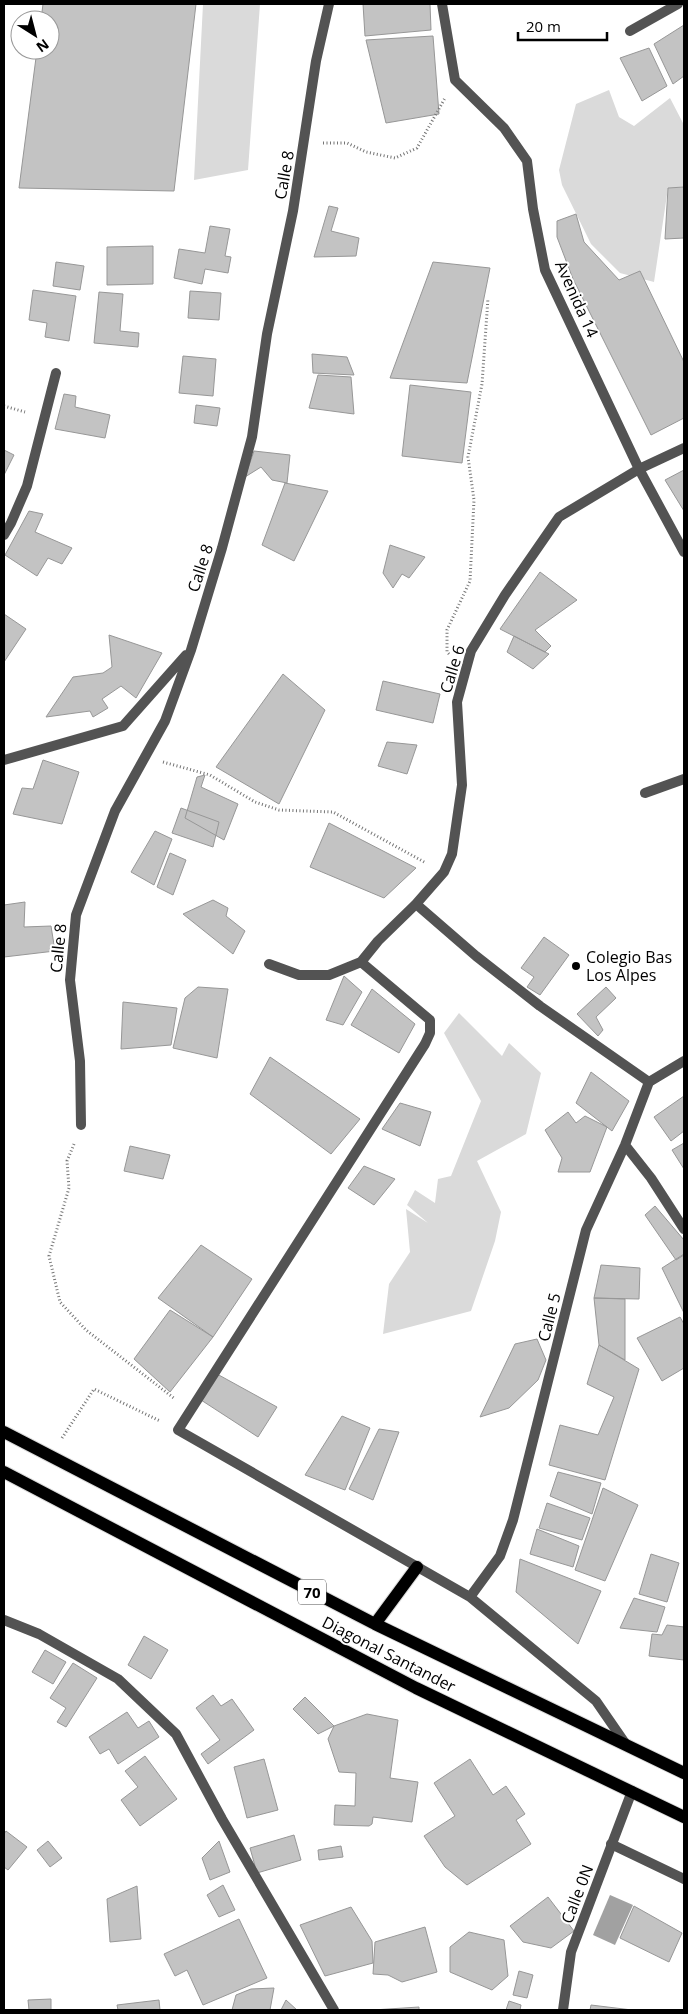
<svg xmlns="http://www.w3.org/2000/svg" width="688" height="2014" font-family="'Open Sans',sans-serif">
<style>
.green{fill:#dadada}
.water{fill:#a1a1a1}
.building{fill:#c3c3c3;stroke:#979797}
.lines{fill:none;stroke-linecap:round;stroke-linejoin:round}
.primary-casing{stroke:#dbdbdb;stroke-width:14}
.path{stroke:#757575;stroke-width:3;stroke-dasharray:1 2.5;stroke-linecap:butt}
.service{stroke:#535353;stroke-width:10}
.minor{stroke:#535353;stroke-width:10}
.tertiary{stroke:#535353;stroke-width:10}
.primary{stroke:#000;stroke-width:12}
.poi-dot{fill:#000;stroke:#fff;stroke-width:2}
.labels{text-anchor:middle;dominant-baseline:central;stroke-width:4;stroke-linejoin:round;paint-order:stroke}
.shield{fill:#fff;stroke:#4c4c4c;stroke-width:1}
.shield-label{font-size:15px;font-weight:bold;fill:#000}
.street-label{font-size:16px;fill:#000;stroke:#fff}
.poi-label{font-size:16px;fill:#000;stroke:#fff;text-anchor:start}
</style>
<rect width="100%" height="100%" fill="#fff"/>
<!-- green -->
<path class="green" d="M203 4H260L248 170 194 180Z
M609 90 619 117 634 126 670 98 684 125V187L668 188 654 282 620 273 591 244 562 185 559 170 576 104Z
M459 1013 502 1056 509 1043 541 1073 526 1134 477 1161 501 1212 495 1241 471 1311 383 1334 389 1284 410 1252 406 1209 428 1223 407 1205 415 1190 435 1203 438 1179 451 1176 481 1101 444 1033Z"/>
<!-- water -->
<path class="water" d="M610 1895 633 1905 615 1945 593 1935Z"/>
<!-- building -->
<path class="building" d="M43 4H196L174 191 19 188 37 50H50V20H41Z
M363 4H430L431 30 365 36Z
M684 25V76L673 84 654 44Z
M433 36 439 114 386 123 366 40Z
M649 48 667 86 642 101 620 58Z
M684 187V238L665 239 668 188Z
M329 206 338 208 331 231 359 238 356 256 314 257Z
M576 214 584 242 619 280 640 271 684 362V418L651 435 573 279 557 237V221Z
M210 226 230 229 225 256 231 257 228 273 205 269 202 284 174 278 179 249 205 253Z
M153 246V284L107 285V247Z
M56 262 84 266 80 290 53 286Z
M433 262 490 268 467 383 390 378Z
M33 290 76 296 69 341 45 337 47 323 29 320Z
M190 291 221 293 219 320 188 318Z
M99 292 123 294 120 331 139 333 138 347 94 343Z
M312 354 347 357 354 375 313 373Z
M183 356 216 359 213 396 179 393Z
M318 375 351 377 354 414 309 408Z
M410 385 471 392 462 463 402 456Z
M64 394 76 396 75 407 110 415 105 438 55 429Z
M196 405 220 408 217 426 194 423Z
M4 450 14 455 4 475Z
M254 451 290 455 287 483 272 480 261 467 245 477Z
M684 470V511L665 480Z
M285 483 328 491 294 561 262 545Z
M29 511 43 514 35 532 72 548 62 564 48 558 37 576 5 555Z
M390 545 425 557 409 578 402 574 393 588 383 573Z
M540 572 577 600 535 630 551 646 545 652 500 629Z
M4 614 26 629 4 662Z
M109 635 162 653 136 698 121 686 102 699 108 708 93 717 90 711 46 717 73 677 103 673 112 667Z
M514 636 545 652 549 654 533 669 507 652Z
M283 674 325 710 279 804 216 767Z
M383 681 440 694 433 723 376 710Z
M387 742 417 745 407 774 378 766Z
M43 760 79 772 62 824 13 814 22 788 33 789Z
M205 775 201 787 238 804 224 840 185 818 197 777Z
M181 808 219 822 213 847 172 833Z
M329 823 416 868 384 898 310 867Z
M155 831 172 839 154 885 131 872Z
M170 853 186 860 173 895 157 887Z
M213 900 228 908 226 916 245 931 233 954 183 914Z
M25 902 24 927 51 926 55 951 4 957V905Z
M544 937 569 955 540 995 527 987 534 977 521 968Z
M344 976 362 992 343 1025 326 1020Z
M198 987 228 989 217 1058 173 1048 185 998Z
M606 987 616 998 596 1017 603 1030 598 1036 577 1014Z
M372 989 415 1024 399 1053 351 1025Z
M123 1002 177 1008 171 1045 121 1049Z
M270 1057 360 1119 331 1154 250 1094Z
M591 1072 629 1101 612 1131 576 1103Z
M684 1096V1131L671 1141 654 1117Z
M400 1103 431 1112 420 1146 382 1129Z
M568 1112 576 1123 585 1116 607 1127 590 1172H558L562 1158 545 1130Z
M684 1143V1169L672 1150Z
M130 1146 170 1155 163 1179 124 1171Z
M364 1166 395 1179 374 1205 348 1188Z
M655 1206 684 1240V1255L676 1260 645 1215Z
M201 1245 252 1279 213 1337 158 1298Z
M684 1254V1313L662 1268Z
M601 1265 640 1268 639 1299 594 1298Z
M594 1298 625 1299V1360L599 1345Z
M170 1310 213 1337 170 1392 134 1359Z
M680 1317 684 1324V1368L662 1381 637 1338Z
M537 1339 546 1360 538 1380 509 1408 480 1417 515 1344Z
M599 1345 639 1369 605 1480 549 1465 560 1425 598 1435 614 1397 587 1384Z
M217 1374 277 1407 258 1437 201 1400Z
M342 1416 370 1428 345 1490 305 1475Z
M379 1429 399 1432 373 1500 349 1489Z
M558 1472 601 1483 592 1514 550 1496Z
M603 1488 638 1505 605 1581 575 1570Z
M547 1503 590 1518 582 1540 539 1528Z
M537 1529 579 1546 573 1567 530 1554Z
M651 1554 679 1563 667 1602 639 1594Z
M520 1559 601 1591 578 1644 516 1592Z
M634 1598 665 1607 657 1632 620 1628Z
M667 1625 684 1627V1660L649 1656 652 1634 662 1635Z
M144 1636 168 1650 151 1679 128 1665Z
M45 1650 66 1662 53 1684 32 1672Z
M73 1663 97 1678 66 1727 57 1722 66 1708 50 1698Z
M213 1695 221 1706 232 1699 254 1730 208 1764 201 1754 220 1740 196 1708Z
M305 1697 334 1726 318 1734 293 1709Z
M127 1712 138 1728 149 1721 159 1737 118 1764 109 1749 100 1754 89 1737Z
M367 1714 398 1720 390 1778 418 1782 412 1822 373 1817 372 1824 369 1826 334 1825 335 1805 355 1806 356 1773 339 1772 328 1739 334 1726Z
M145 1756 177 1799 140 1826 121 1800 138 1787 125 1771Z
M264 1759 278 1810 247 1818 234 1767Z
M470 1759 493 1795 506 1786 525 1814 516 1820 531 1844 467 1885 445 1867 424 1836 455 1816 434 1783Z
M6 1831 27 1847 8 1870 4 1867V1834Z
M294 1835 301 1860 257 1873 250 1848Z
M48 1841 62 1858 50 1867 37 1850Z
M219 1841 230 1872 210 1880 202 1858Z
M341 1846 343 1857 319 1860 318 1850Z
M223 1885 235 1910 219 1917 207 1895Z
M137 1886 141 1939 110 1942 107 1899Z
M548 1897 574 1931 551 1948 523 1942 510 1926Z
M634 1906 682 1933 669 1962 620 1938Z
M351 1907 372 1941 373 1963 325 1976 300 1925Z
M239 1919 267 1978 203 2005 187 1970 175 1976 164 1954Z
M425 1927 437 1972 402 1982 388 1975 373 1974 375 1942Z
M469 1932 504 1940 508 1976 492 1990 450 1972V1947Z
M519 1971 533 1975 527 1998 513 1995Z
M274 1988 270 2010H232L236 1995 251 1989Z
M51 1999V2010H29L28 2000Z
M159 2000 160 2010H118L117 2005Z
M286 2000 297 2010H281Z
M509 2001 521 2005 520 2010H506Z
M591 2005 632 2010H590Z
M419 2007V2010H373Z"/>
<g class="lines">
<defs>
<path id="primary" d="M4 1432 375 1624 684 1773
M4 1472 416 1688 684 1817
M375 1624 417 1567"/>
</defs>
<!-- primary casing -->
<use href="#primary" class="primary-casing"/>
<!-- path -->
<path class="path" d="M323 143H347L366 152 395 158 417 148 445 98
M4 406 25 412
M449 654 447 652V630L470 581 474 500 468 457 482 384 488 298
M163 762 210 775 255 802 279 810 333 812 426 863
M74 1144 67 1161 69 1188 49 1256 60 1302 86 1330 175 1399
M62 1438 94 1389 160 1421"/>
<!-- service -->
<path class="service" d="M645 793 684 779"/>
<!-- minor -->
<path class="minor" d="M442 4 455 80 504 128 527 161 533 209 545 270 639 469 684 552
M630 31 678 4
M4 535 11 523 27 486 56 373
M4 760 123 726 186 655
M416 904 476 956 540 1006 649 1082
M361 962 430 1020V1033L425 1044 178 1430 470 1597 596 1701 625 1743
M361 962 378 941 416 904 444 872 452 854 462 785 457 702 471 651 505 595 559 517 639 469 684 448
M269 964 299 975H329L361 962
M81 1125 80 1061 70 980 76 915 115 811 165 721 191 650 222 548 252 437 267 334 293 211 316 61 329 4
M625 1145 651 1178 684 1229
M470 1597 500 1556 513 1520 586 1230 625 1145 649 1082 684 1061
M4 1620 39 1634 118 1679 176 1734 222 1819 334 2010
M611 1844 684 1879"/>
<!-- tertiary -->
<path class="tertiary" d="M563 2010 571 1952 632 1791"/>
<!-- primary -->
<use href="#primary" class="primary"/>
</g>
<!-- markers -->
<circle class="poi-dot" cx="576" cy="966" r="5"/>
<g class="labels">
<!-- shield labels -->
<rect class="shield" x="298" y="1579.5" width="28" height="25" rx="4"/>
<g class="shield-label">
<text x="312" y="1592">70</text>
</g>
<!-- street labels -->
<g class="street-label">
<text transform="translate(284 175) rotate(-80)">Calle 8</text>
<text transform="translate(577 299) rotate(66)">Avenida 14</text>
<text transform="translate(200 568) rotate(-72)">Calle 8</text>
<text transform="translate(452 669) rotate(-73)">Calle 6</text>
<text transform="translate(58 948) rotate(-84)">Calle 8</text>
<text transform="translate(549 1317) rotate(-76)">Calle 5</text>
<text transform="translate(389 1654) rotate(27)">Diagonal Santander</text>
<text transform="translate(577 1894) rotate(-69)">Calle 0N</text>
</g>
<!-- poi labels -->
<g class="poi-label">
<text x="586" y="957">Colegio Bas<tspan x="586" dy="18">Los Alpes</tspan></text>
</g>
</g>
<!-- border -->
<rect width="688" height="2014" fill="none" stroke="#000000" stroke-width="10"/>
<!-- north arrow -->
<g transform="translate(35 35) rotate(144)"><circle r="24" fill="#ffffff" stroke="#999999"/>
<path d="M0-4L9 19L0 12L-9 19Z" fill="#000000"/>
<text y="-8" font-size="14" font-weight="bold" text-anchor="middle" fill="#000000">N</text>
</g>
<!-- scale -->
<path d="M518 32v8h89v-8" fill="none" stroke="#000000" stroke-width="2.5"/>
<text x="526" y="32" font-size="15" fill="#000000" stroke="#ffffff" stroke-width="4" paint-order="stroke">20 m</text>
</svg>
